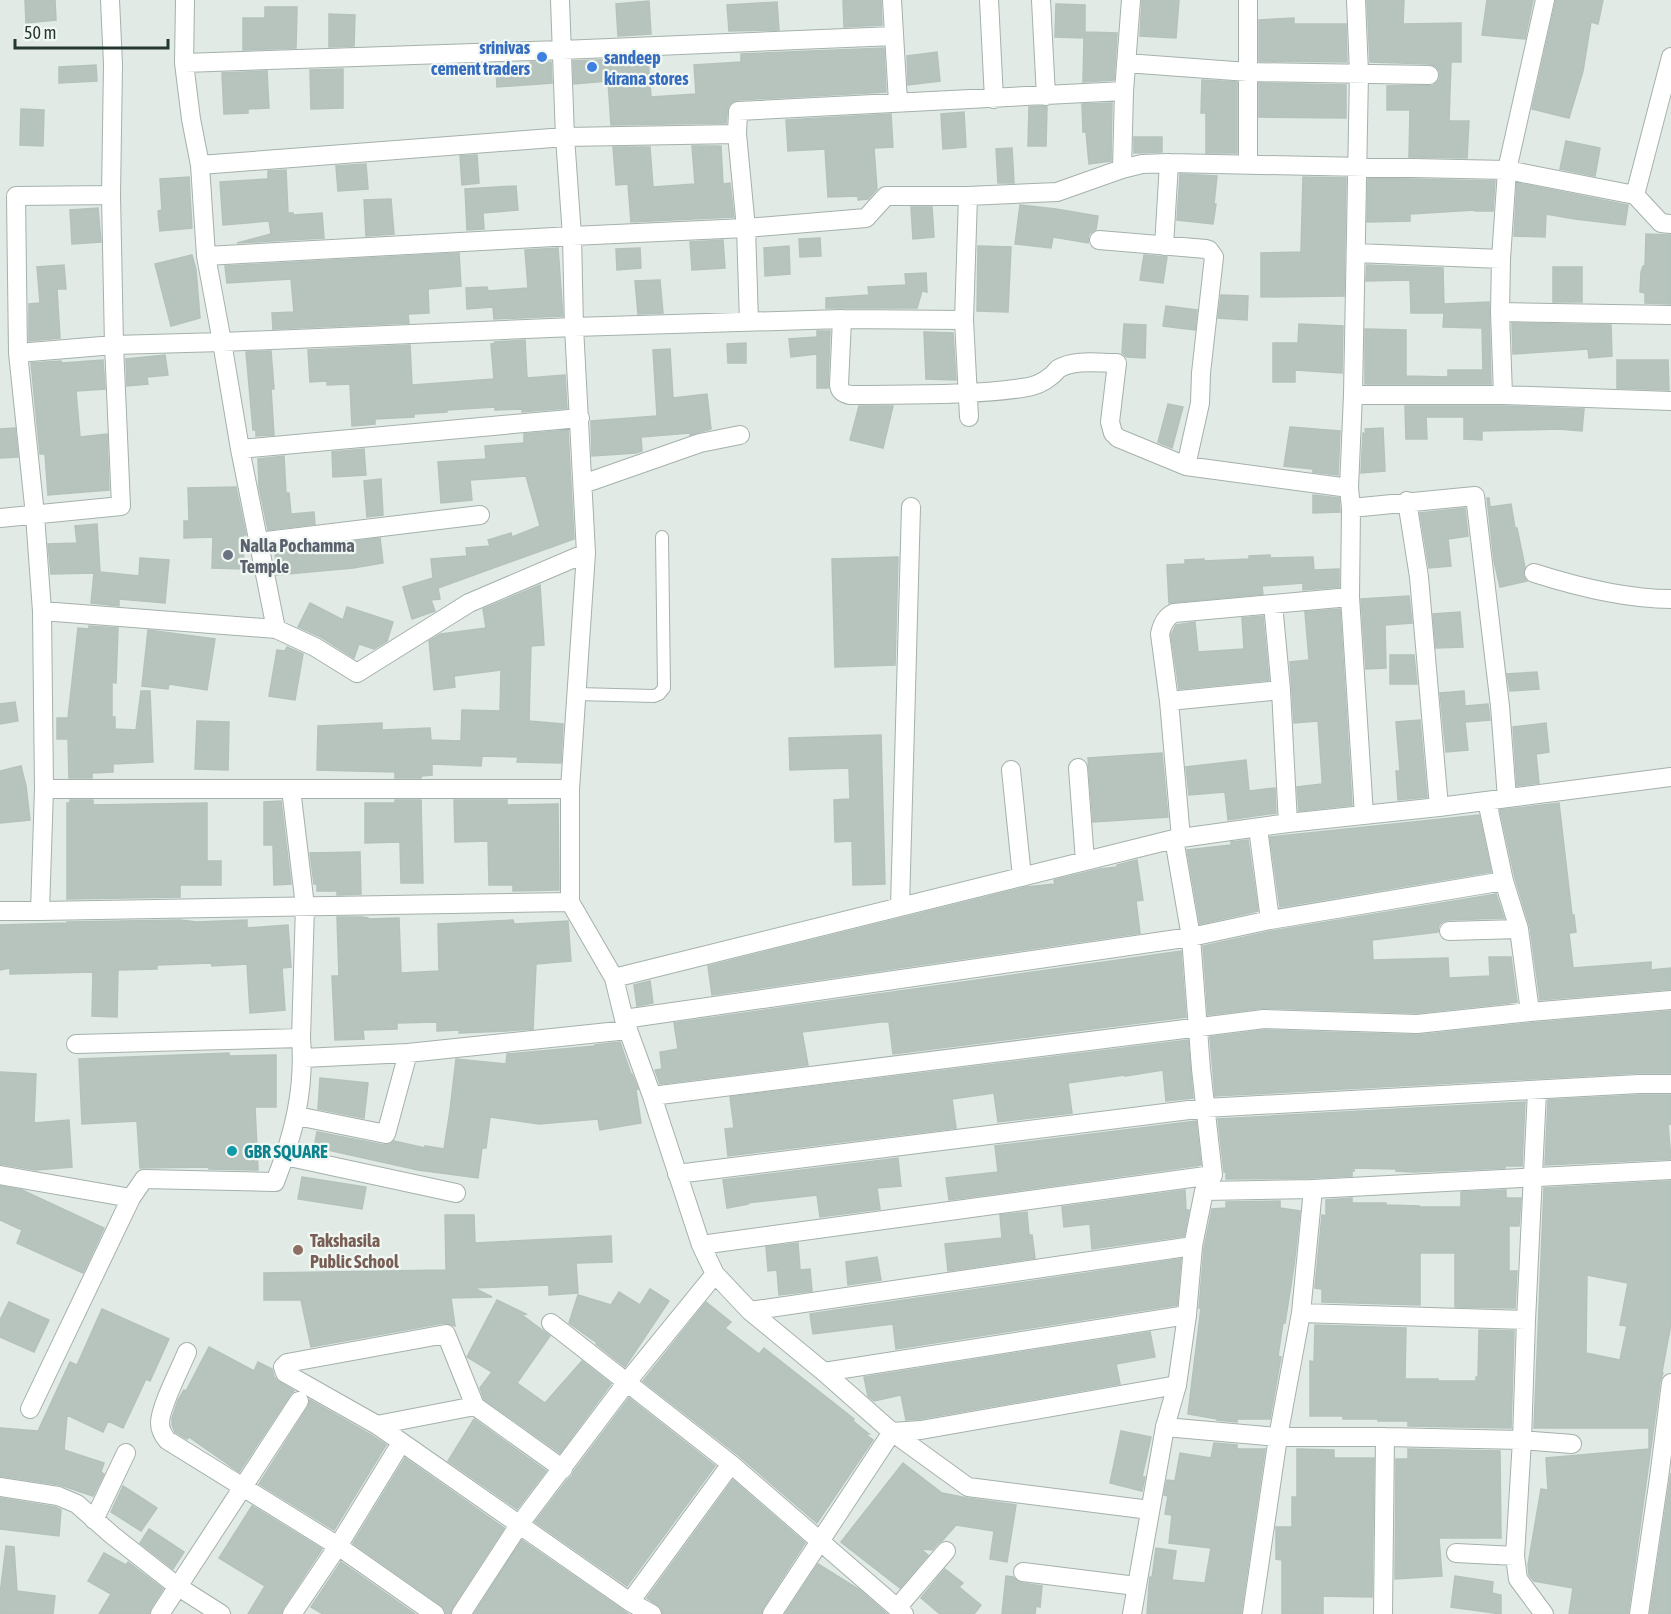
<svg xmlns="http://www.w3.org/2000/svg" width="1671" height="1614" font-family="'Asap Condensed',sans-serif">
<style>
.building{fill:#b7c4be;stroke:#b4c2bb;stroke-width:1.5;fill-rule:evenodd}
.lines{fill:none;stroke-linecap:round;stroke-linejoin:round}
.service-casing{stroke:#a5b1ab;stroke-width:14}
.minor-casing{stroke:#a5b1ab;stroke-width:20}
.tertiary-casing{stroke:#a5b1ab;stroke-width:20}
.service{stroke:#fff;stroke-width:12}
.minor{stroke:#fff;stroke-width:18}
.tertiary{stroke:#fff;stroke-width:18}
.shop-dot{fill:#3f7fe0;stroke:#f1f7f3;stroke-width:2}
.worship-dot{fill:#6b7280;stroke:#f1f7f3;stroke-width:2}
.culture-dot{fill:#0f9aa8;stroke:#f1f7f3;stroke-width:2}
.education-dot{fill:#8d6e63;stroke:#f1f7f3;stroke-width:2}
.labels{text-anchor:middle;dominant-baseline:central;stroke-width:4.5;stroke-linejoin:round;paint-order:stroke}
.shop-label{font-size:18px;font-weight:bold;fill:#366cbe;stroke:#f1f7f3;text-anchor:end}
.worship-label{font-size:18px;font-weight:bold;fill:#5b616d;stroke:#f1f7f3;text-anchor:start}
.culture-label{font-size:18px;font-weight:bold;fill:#0d838f;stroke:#f1f7f3;text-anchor:start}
.education-label{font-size:18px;font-weight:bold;fill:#785e54;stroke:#f1f7f3;text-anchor:start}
</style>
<rect width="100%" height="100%" fill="#e1eae5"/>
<!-- building -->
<path class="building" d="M25 0H55L56 20 26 23Z
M843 0H881L882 25 844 27Z
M1142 0H1179L1176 38 1140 36Z
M1367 0H1404L1403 24 1461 23V62H1451L1449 121H1469L1467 158 1409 157 1410 110H1387V86L1434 85 1439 80 1440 76 1439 70 1435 66 1429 64 1370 62Z
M1487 0H1533L1525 39 1482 35Z
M1556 0H1603L1598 24 1591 22 1583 71 1569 118 1532 109Z
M649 1 651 34 618 36 616 4Z
M777 2 779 30 729 31 727 5Z
M1056 4 1085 5V32L1117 33 1114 80 1083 82 1084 38 1055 37Z
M265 7H297L296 48 243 50V18H265Z
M329 14 355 15 354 46 329 47Z
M1294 18V24H1346L1347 62 1259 61V20Z
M884 48 886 92 737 100 732 102 728 106 726 123 611 125 608 81 574 84 573 61 648 58 651 97 696 94 694 65 741 62V54Z
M937 52 940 81 908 85 907 56Z
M530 62H551L552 83 497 87 496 69 531 67Z
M96 65 97 81 59 83V67Z
M343 69V108L311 109 310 70Z
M267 71 269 108 248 109V113L224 114 222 73Z
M1202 80 1237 82V153H1206V113H1201Z
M1259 83 1346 85V118L1259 117Z
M1112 103 1111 161 1089 164 1086 132H1083L1082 104Z
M1043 106 1047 107 1046 146H1028L1029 107Z
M21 109 44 110 43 146 20 145Z
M964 112 966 147 943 149 941 114Z
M891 114 893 147 874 148 877 189 868 199 858 200V196L828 197 825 149 788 151 786 120Z
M1134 137H1162V152L1134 153Z
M1566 141 1600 148 1595 176 1560 169Z
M692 146H721L723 184 730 183 734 217 631 222 628 184 616 185 613 147H650L653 187 695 184Z
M1012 148 1014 183H998L996 149Z
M477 155 479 183 462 185 460 156Z
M366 164 368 189 338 191 336 166Z
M286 170 288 213H293V215L322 213 324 238 237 243 271 234 269 221 223 225 220 182 268 179V171Z
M1180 174 1217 176 1214 204H1216L1213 224 1177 220Z
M189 177 192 228 160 231 158 211 162 210 160 179Z
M1303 177 1346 178 1344 296 1261 297V253L1301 252Z
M1368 178 1495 181 1493 211H1475V210L1410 214V221L1367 222Z
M1517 183 1628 205 1625 225 1575 219 1546 214 1545 237 1514 236Z
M516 186 518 210 483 213 484 229 467 230 465 189Z
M391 199 394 234 366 236 364 200Z
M1020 205 1056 209 1098 216 1096 229 1089 234 1088 243 1053 237 1051 248 1015 244Z
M911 207H932L934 237 913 239Z
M98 208 101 242 72 244 70 210Z
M1646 234 1671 235V304L1645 303V293L1640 292 1641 272 1643 266H1645Z
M820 238 821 256 800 257 799 239Z
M723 240 725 268 692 270 690 242Z
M789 246 790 274 765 276 764 248Z
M978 246 1011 247 1008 312 977 311Z
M558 248 563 316 494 319 493 307 467 309 466 288 487 287 488 291 528 288 525 250Z
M640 248 641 268 617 270 616 249Z
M459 253 461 286 428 289 429 313 408 314 409 323 273 329 272 313 294 312 291 279 227 283 225 266Z
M192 255 196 270 200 318 171 326 155 264Z
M1144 255 1167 257 1163 283 1140 280Z
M64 265 66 289H57L60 338 29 341V304L40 303 37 267Z
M1367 265 1443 268 1444 309V304L1489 302 1491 384H1365V329L1406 330V376L1448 377V370H1483L1482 328 1443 327 1444 313H1411L1410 280 1366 281Z
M1553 267H1582V302H1553Z
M926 273 927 292 922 291 917 308H826V298L869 295 868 287 906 285 905 274Z
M660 280 663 313 638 314 635 281Z
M1221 295 1248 296 1247 320 1218 318Z
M1166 306 1197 310 1195 330 1163 326Z
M1512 323 1611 325 1612 356 1589 358 1588 349 1513 354Z
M1124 324 1146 325 1145 358 1127 357 1122 353Z
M1299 324 1343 326 1342 373 1295 370V382H1273V343H1298Z
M817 331H830L828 388H817V354L791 357 789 339 817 337Z
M924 332 953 333 956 380 926 379Z
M525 340 527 378 565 375 567 408 522 412V409L495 410V407L447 410V412L414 414V417L375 419V424L352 426 350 384 327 385V381L310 382 308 350 410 345 412 385 494 379 491 344 495 343V342Z
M746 343V363H728L727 344Z
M670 349 673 398 707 394 711 429 690 435V433L641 437 642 451 636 453 592 456 591 421 657 416 653 350Z
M271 351 274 389H271L274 435 256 436V430H253L246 352Z
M165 355 168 375 147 377 148 384 127 386 126 359Z
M103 360 105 389 76 391 80 437 107 434 109 490 48 495 45 454H40L31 363 61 361 62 363Z
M1617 360H1668L1669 390 1617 388Z
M1168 404 1183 407 1172 448 1158 442Z
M859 406H893L883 448 850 440Z
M1405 406H1503L1584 409 1582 431 1558 429 1482 431V440L1464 439V417H1426L1427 439H1406Z
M1290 427 1340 431 1338 475 1313 472V469L1284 466Z
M15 428 18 457 0 458V429Z
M1383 428 1385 471 1361 473 1363 433 1366 434 1365 429Z
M568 430 574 539 438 588 440 599 431 600 435 611 412 619 403 587 433 578 431 559 467 556 466 548 490 546 488 540 511 533 512 537 540 526 526 476 470 480 472 500 441 503 438 462 486 459 485 446 524 443V434Z
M364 449 366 475 333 477 332 452Z
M284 456 286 493H289L291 514 314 512 315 524 268 530 259 487 258 459Z
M381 479 383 515 367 517 364 481Z
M236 487 246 535H243L244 569 212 568 213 537 184 538V521H189L188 488Z
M1313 495 1339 498 1340 512 1313 513Z
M1487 498H1489L1490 507 1511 504 1515 528H1517L1525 567 1523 575 1527 581 1500 587 1494 561Z
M1465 508 1468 536 1448 539 1451 566 1429 568 1420 513Z
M97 524 100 572 139 576 140 558 169 560 165 603 119 599V606L91 603 94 573 51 574 48 544 77 543 75 526Z
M380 538 383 563 353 568 277 575 275 551Z
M1270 555V558L1313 557 1314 570 1339 569V587L1303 590V583L1262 586 1263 594 1169 603 1167 565 1185 564V560L1204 559V561L1249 559V556Z
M898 557 895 665 835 667 832 559Z
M540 585 544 645 531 646 529 721 563 724 561 763 517 762 518 757 482 756 481 766 432 764V775L421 776V778H395V772L317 770 318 726 382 723V730L430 728 431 740 461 741 462 710 500 711 501 670 454 676 455 687 434 690 429 641 441 634 486 628 483 609Z
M1409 596 1412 623 1385 625 1386 668 1366 669 1361 599Z
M310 603 343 620 347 607 393 622 387 641 374 649 359 644 354 658 321 637 298 627Z
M1340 609 1352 805 1299 811 1297 787 1322 784V779L1318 721 1294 723 1290 662 1309 660 1305 612Z
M1460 612 1463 647 1436 648 1433 614Z
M1263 616 1269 680 1179 689 1171 635 1176 625 1195 622 1198 652 1244 649 1242 618Z
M89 626 118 628 116 683 112 682V717H115V729L136 730 141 691H150L153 762 113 764V772L92 773V778H69L68 739H57V718H68L78 628 89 629Z
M148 630 215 639 207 690 169 684 168 689 142 686Z
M287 647 303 654 295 700 269 696 277 650 285 651Z
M1390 655H1414L1417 684H1390Z
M1537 672 1539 689 1510 691 1507 674Z
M1464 691 1465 706 1488 704 1490 720 1465 722 1468 750 1446 752 1440 693Z
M15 702 18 721 0 724V704Z
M1420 720 1427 797 1398 800 1396 771H1400L1396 722Z
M197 721 229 722 228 770 195 769Z
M1546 723 1549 752 1536 754 1539 783 1517 786 1513 727Z
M881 735 885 884 853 885 852 841 835 842 834 800 850 799 849 768 790 770 789 738Z
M1162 753 1168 817 1093 822 1088 758Z
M1246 760 1249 791 1275 788 1276 813 1228 820 1225 792 1189 795 1186 767Z
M21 766 26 786 30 820 0 823V771Z
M70 800H93V805L207 803V861H221V885H180V897L67 899V803H70Z
M395 800H421L423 883H401L400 842 365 843V803H395Z
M454 800H507V805L558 804 559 890 513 891V885H489L488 841 455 842Z
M281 801 291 884 274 885 273 845H264V802Z
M1559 803 1572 915H1574L1576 932 1569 933 1573 968 1651 962V970L1671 968V989L1540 1000 1530 927 1515 878 1500 810Z
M1479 815 1491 872 1280 907 1270 837Z
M1248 840 1258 911 1200 924 1187 850 1231 845V842Z
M360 852 361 894 337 895V891H317V884H314L310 853Z
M1137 860 1143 900 1136 901 1140 933 712 995 708 966 1026 887 1055 884 1054 880 1100 869 1117 867V865Z
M1496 894 1504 918 1448 920 1444 921 1439 925 1438 932 1372 940 1373 960 1448 958 1449 978 1490 976 1489 957H1511L1517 1002 1417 1013 1264 1008 1208 1015 1203 946 1272 931Z
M337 917H362L368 918V919L399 918 401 973 439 971 438 924 513 920 514 924 568 921 571 961 536 964 533 1029 506 1031 459 1033 460 1030 437 1031V1022L397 1023V1029L363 1030 364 1039 335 1040 332 976H339Z
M180 920 197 922 247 920V928L288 925 291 967 282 968 285 1010 250 1013 247 964 212 966 211 963 157 965V969L118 970 117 1017 92 1016 93 972 10 974V968L0 970V925L67 923V922Z
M1181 951 1186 1017 893 1054 889 1022H881L802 1032 808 1065 660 1084 655 1070 662 1069 660 1052 678 1049 674 1023Z
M650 981 653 1003 637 1006 634 985Z
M1671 1011V1073H1638L1215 1096 1210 1037 1265 1030 1418 1035 1531 1023Z
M1188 1040 1193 1098 1166 1101 1163 1070 1125 1076V1075L1068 1083 1072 1113 998 1122 994 1093 952 1099 956 1128 728 1156 725 1129 734 1128 730 1097Z
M620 1042 631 1074H632L638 1089 636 1090 641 1123 600 1130 598 1119 539 1124 490 1117 486 1148H482L478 1178 418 1170 314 1147 317 1132 384 1145 390 1144 394 1141 425 1148V1146L444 1149 450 1110 456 1059 506 1064 507 1054 595 1046V1045Z
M229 1053V1056L276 1055V1107H255L258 1170 209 1169 208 1167 140 1168 137 1121 82 1124 79 1059Z
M0 1072 36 1074 34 1123 69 1120 72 1167 36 1170 0 1164Z
M320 1078 368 1083 364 1118 318 1109Z
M1639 1095H1671V1124L1668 1125 1671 1159 1545 1165 1548 1100Z
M1525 1102 1522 1166H1505V1168L1413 1172 1396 1171V1169L1354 1168V1171H1352V1176L1313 1178 1226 1179V1172H1224L1218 1119Z
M1196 1121 1201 1165 949 1200 946 1178 998 1172 995 1146Z
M898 1158 901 1186 877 1188 880 1209 820 1217 817 1195 747 1203 748 1204 727 1208 723 1180Z
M302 1177 366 1187 362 1209 298 1199Z
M1671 1181V1324L1662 1372 1663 1373 1660 1382 1628 1614H1569L1573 1588 1534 1581 1529 1575 1528 1565 1541 1489 1548 1490 1546 1458 1649 1449V1428H1534L1544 1188ZM1587 1275 1628 1283 1620 1325 1627 1326 1620 1360 1586 1353Z
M0 1186 22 1190 104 1228 83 1273 17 1243 22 1230 0 1220Z
M1185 1190 1186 1210H1189L1184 1236 1092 1249 1090 1224 1064 1227 1062 1207Z
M1506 1190V1198H1521L1519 1226H1509V1271H1517L1515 1308 1455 1307V1253H1420V1305L1322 1302V1289L1315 1288V1287L1322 1215 1326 1216V1200L1352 1198V1203H1386V1205L1419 1206V1207H1461V1192Z
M1280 1201V1208L1300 1211 1294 1266 1285 1323H1283L1278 1356 1281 1357 1270 1419H1237V1422L1217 1420V1419L1188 1414 1201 1308H1199L1204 1248 1212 1209 1226 1208V1202Z
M1027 1212 1029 1235H1032L1035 1258 948 1271 945 1244 1002 1238 1000 1215Z
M445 1215H474L475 1243 611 1236 612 1262 576 1263 578 1293 549 1295V1285L474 1288 492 1297 451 1298 455 1326 444 1323 311 1347 301 1300H264V1273L446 1270Z
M798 1243 800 1270 810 1269 812 1291 779 1295 777 1270 768 1271 766 1247Z
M877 1257 881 1280 848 1285 846 1262Z
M1181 1259 1177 1305 896 1349 893 1324 813 1334 810 1314Z
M650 1289 669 1301 625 1367 596 1344 597 1343 569 1323 578 1295 611 1305 619 1292 640 1305Z
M497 1300 526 1314 522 1315 550 1336 517 1383 545 1403 582 1361 611 1384 560 1453 484 1399 480 1388 492 1372 467 1357Z
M9 1302 49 1320 34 1352 0 1337V1320Z
M706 1302 731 1322 725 1328 759 1354 764 1348 854 1419 853 1421 869 1434H865L873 1440 817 1523 738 1455 643 1381Z
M102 1309 169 1339 150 1381 146 1379 123 1428 108 1421 103 1432 67 1415 64 1450 104 1463 101 1472 104 1474 93 1496 60 1485 0 1476V1428L38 1431 70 1362 77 1365Z
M1315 1325 1406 1328 1405 1379H1438V1381H1476V1377H1478L1479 1330 1514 1331 1511 1428 1408 1426V1421H1378V1419H1343V1416H1310V1361L1314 1362Z
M1150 1332 1155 1357 1116 1364 1120 1384 920 1419 906 1420 901 1395 874 1401 868 1396 864 1377Z
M209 1347 254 1371 258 1362 272 1369 274 1377 279 1382 294 1391 290 1395 239 1472 189 1437 187 1439 175 1432 172 1425V1418L178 1400 184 1390 186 1391Z
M629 1398 715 1466 627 1586 535 1522 568 1479 572 1476 574 1471Z
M310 1400 371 1435 386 1445 334 1530 259 1484 308 1407Z
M474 1419 546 1471 517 1509 448 1461Z
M1121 1431 1151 1437 1142 1477H1145L1142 1491 1110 1483Z
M1214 1443 1237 1445V1449H1265L1241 1614H1147L1149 1585 1150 1577 1152 1578 1156 1548 1176 1551 1172 1580 1205 1583 1211 1548 1169 1543 1172 1515 1165 1514 1168 1496 1164 1495 1167 1480 1175 1481 1180 1453 1211 1458Z
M1297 1449 1334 1450V1458H1374L1372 1597 1323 1596V1614H1282V1560L1276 1559V1527H1292V1497H1297Z
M1408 1449 1500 1451 1501 1538H1439L1442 1576 1395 1579 1396 1459H1408Z
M405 1458 504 1528 452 1608 450 1614H446L445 1609 441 1605 353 1543Z
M903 1463 942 1493 967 1498 1016 1505 1007 1562 990 1559 994 1531 956 1525 943 1540 938 1543 932 1550 921 1549 928 1555 900 1588 841 1542Z
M1671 1473V1614H1650L1670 1479Z
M733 1480 805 1543 763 1608 761 1614H663L661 1608 647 1598Z
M123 1486 157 1508 141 1531 111 1512Z
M0 1498 55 1507 61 1510 59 1536 0 1529Z
M252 1506 322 1549 283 1608 281 1614H248L265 1586 219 1558Z
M149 1529 184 1552 173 1569 140 1543Z
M522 1540 624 1611 628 1614H474Z
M6 1546 14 1547 17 1591 55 1596 53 1614H0V1594Z
M104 1553 126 1565 128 1562 163 1589 151 1608 149 1614H99L111 1594 88 1581Z
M341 1562 415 1614H323L311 1607Z
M818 1564 860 1590 887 1614H785Z
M945 1569 963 1583 959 1587 981 1605 974 1614H940L921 1598Z
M1006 1576 1013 1577 1017 1581 1022 1583 1042 1586 1040 1607 1036 1606 1035 1614H1002Z
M1455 1576 1493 1582 1492 1593 1501 1595V1614L1451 1607Z"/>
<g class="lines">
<defs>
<path id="service" d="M577 694 654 696 659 694 664 688 662 537"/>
<path id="minor" d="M185 0 184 63 191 119 200 165 206 256 222 342 240 449 276 629
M560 0 565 137 572 236 574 327 586 553 570 789V902L614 978 624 1019 652 1096 701 1245 715 1274 750 1311 824 1372 892 1432 968 1487 1150 1510
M892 0 898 102
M989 0 994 99
M1041 0 1046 96
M1356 0 1359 73 1353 395 1349 488 1351 508 1350 597 1364 815
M184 63 562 50 894 36
M1126 63 1248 72 1429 75
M200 165 565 137 737 134
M1248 165V0
M1122 169 1124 91 1131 0
M1635 195 1671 57
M968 196 964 320 969 417
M1099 240 1206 249 1209 250 1214 257 1201 373 1200 403 1186 466
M1164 246 1169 163
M1356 253 1501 259
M206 256 572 236 746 228 866 218 886 196H968L1057 192 1122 169 1142 164 1169 163 1507 170 1635 195 1661 223 1671 224
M1500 312 1671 315
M842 319 839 385C840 392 844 394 851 395 907 394 965 396 1022 388 1032 387 1043 383 1051 376 1052 376 1057 370 1058 369 1074 359 1099 363 1117 363L1110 422 1113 433 1118 438 1186 466 1349 488
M749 322 746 228 737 134 738 111 1124 91
M18 353 114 345 222 342 574 327 842 319 964 320
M1353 395H1503L1671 401
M1503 395 1500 312 1501 259 1507 170 1545 0
M240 449 580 418
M583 484 700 443 740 435
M1407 501 1419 577 1439 807
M1351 508 1475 496 1500 706 1507 798
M0 518 121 506 114 345 111 195 113 64 110 0
M258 542 480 515
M1534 573C1578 587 1625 599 1671 599
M1273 604 1281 690 1288 823
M42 611 276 629 315 647 357 673 469 603 586 553
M1169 701 1281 690
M1078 768 1085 861
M1011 770 1022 877
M44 789H570
M1487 801 1504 881 1519 929 1530 1012
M1258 828 1270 920
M1181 838 1169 701 1160 634C1162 625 1165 617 1174 613L1350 597
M1174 839 1191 937 1201 1069 1213 1175 1208 1185
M900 907 911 507
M0 911H40L570 902
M40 911 44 789 42 611 35 515 18 353 16 196 111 195
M1449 931 1519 929
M614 978 1174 839 1288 823 1439 807 1671 777
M624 1019 1191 937 1270 920 1504 881
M76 1044 301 1038
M303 1058 408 1053 628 1030
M1537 1091 1526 1320 1522 1440 1515 1556 1518 1579 1544 1614
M652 1096 1264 1019 1417 1024 1530 1012 1671 1000
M297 1116 386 1134 408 1053
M285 1156 456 1193
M677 1174 1205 1108 1639 1084H1671
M0 1175 131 1198
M701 1245 1213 1175
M750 1311 1193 1246
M1301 1313 1526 1320
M551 1323 731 1464 904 1614
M187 1352C180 1369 160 1407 160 1423 160 1430 163 1435 167 1440L338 1546 435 1614
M824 1372 1187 1315
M30 1409 131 1198 144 1179 275 1182C294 1134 305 1089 301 1038L305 906 291 789
M377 1425 475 1406
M1165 1427 1278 1437H1385L1522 1440 1572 1444
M563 1469 475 1406 446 1334 287 1363 283 1367 285 1373 377 1425 630 1602 652 1614
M0 1487 58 1496 77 1504 112 1535 177 1586 221 1614
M94 1520 126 1453
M1456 1553 1515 1556
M1023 1572 1136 1586
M630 1602 731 1464
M897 1608 946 1551
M160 1614 299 1401
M292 1614 338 1546 401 1443
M461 1614 519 1525 627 1382 715 1274
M772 1614 892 1432 921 1430 1177 1385
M1252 1614 1278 1437 1301 1313 1313 1189
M1383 1614 1385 1437
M1639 1614 1659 1478 1671 1383"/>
<path id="tertiary" d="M1132 1614 1165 1427 1177 1385 1187 1315 1193 1246 1204 1191 1313 1189 1671 1170"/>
</defs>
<!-- service casing -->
<use href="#service" class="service-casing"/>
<!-- minor casing -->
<use href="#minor" class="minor-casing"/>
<!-- tertiary casing -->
<use href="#tertiary" class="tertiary-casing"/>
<!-- service -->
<use href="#service" class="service"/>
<!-- minor -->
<use href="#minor" class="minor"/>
<!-- tertiary -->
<use href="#tertiary" class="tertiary"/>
</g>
<!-- markers -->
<g class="shop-dot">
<circle cx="542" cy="57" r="6"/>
<circle cx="592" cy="67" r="6"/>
</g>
<circle class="worship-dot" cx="228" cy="555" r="6"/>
<circle class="culture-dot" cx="232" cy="1151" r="6"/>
<circle class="education-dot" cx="298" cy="1250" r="6"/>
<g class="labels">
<!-- shop labels -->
<g class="shop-label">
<text x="530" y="47">srinivas<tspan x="530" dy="21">cement traders</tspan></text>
<text x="604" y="57" text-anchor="start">sandeep<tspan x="604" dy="21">kirana stores</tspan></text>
</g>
<!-- worship labels -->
<g class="worship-label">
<text x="240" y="545">Nalla Pochamma<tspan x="240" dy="21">Temple</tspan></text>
</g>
<!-- culture labels -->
<g class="culture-label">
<text x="244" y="1151">GBR SQUARE</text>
</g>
<!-- education labels -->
<g class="education-label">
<text x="310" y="1240">Takshasila<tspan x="310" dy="21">Public School</tspan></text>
</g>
</g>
<!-- scale -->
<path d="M15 39v9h153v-9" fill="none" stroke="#243830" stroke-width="3"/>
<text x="24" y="39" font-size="18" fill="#243830" stroke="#f1f7f3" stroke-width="4.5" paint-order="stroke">50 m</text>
</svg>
